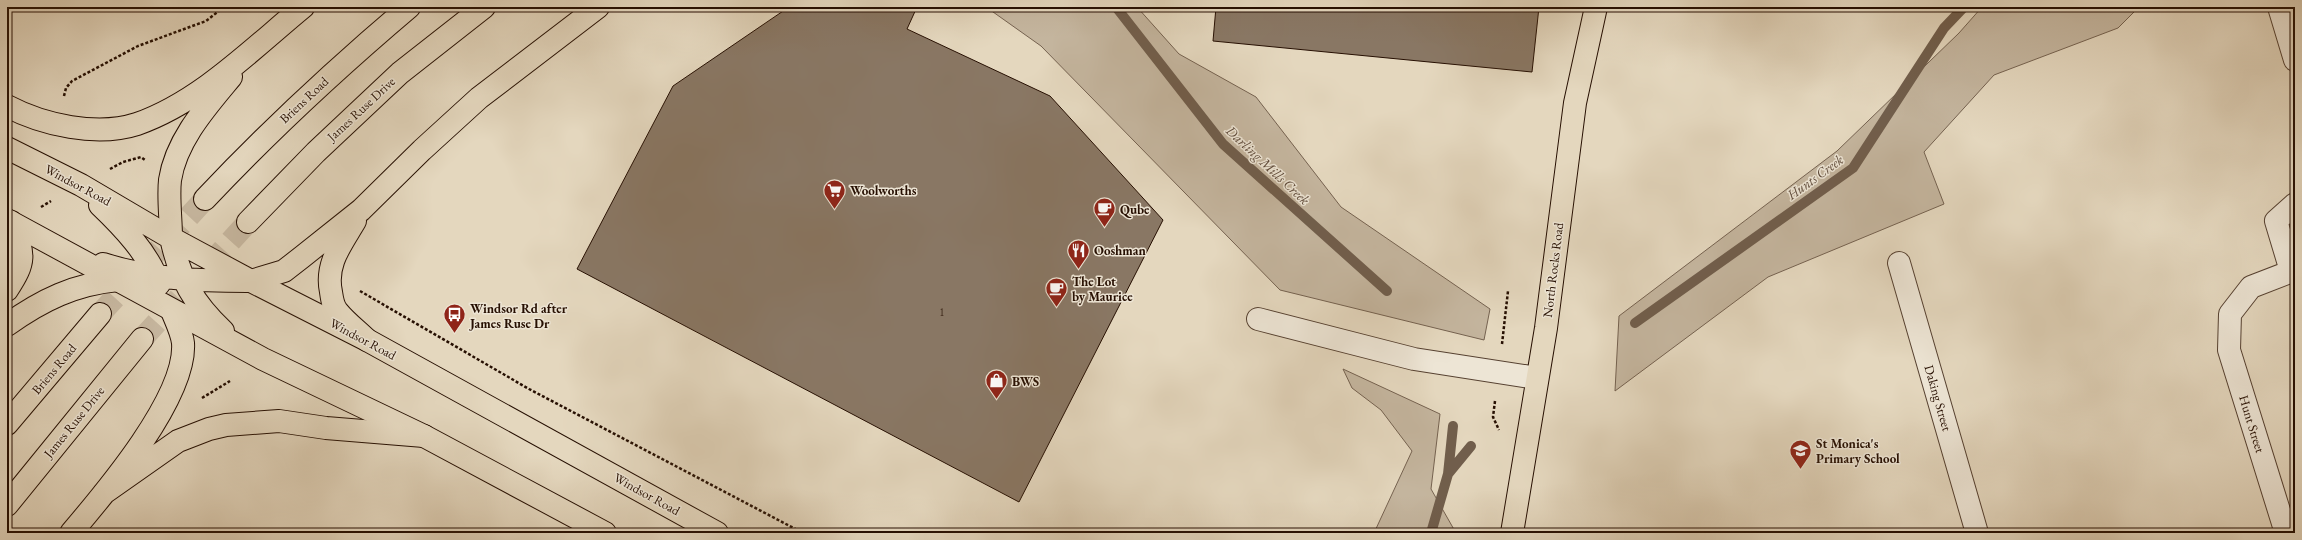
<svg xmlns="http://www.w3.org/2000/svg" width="2302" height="540" font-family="'EB Garamond',serif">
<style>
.green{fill:#c4b59e;stroke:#756250}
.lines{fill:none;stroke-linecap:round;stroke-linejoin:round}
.stream{stroke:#715e4c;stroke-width:10}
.building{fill:#897764;stroke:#260f02}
.highway-tunnel{stroke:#c8b9a2;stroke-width:22;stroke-dasharray:22 11;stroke-linecap:butt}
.minor-casing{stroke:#564131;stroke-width:24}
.major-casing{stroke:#260f02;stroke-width:24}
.highway-casing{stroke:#260f02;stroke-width:24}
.path{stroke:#260f02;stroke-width:2.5;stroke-dasharray:3 2;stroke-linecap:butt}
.minor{stroke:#ede5d5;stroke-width:22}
.major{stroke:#e4d7be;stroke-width:22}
.highway{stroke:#e4d7be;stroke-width:22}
.labels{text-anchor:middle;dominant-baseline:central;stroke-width:3;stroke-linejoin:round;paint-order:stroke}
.number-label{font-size:11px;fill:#3f291a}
.street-label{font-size:13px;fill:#260f02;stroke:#ede5d5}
.poi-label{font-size:13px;font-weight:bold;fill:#260f02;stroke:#ede5d5;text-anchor:start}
.water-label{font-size:14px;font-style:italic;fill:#5e4a3a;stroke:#ede5d5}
</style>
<rect width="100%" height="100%" fill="#e4d7be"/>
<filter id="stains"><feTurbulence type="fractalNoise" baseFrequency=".005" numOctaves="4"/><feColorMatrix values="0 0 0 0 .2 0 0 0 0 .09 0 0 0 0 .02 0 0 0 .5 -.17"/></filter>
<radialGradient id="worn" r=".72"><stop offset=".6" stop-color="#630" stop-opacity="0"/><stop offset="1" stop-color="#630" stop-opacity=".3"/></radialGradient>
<!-- green -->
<path class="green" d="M986 7H1137L1179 54 1256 97 1341 207 1490 309 1484 340 1280 290 1041 46Z
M1982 7H2139L2118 28 1994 75 1924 152 1944 204 1768 277 1615 391 1619 316 1837 151 1959 33Z
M1343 369 1440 414 1431 489 1456 533H1374L1412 451 1381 410 1352 388Z"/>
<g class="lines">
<!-- stream -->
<path class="stream" d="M1116 7 1223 144 1387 291
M1635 323 1853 168 1944 28 1964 7
M1448 474 1471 446
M1431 533 1448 474 1453 426"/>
</g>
<!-- building -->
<path class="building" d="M789 7H917L907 29 1050 96 1163 220 1019 502 577 269 673 86Z
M1216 7H1539L1532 72 1213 41Z"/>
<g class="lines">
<!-- highway-tunnel -->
<path class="highway-tunnel" d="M100 314 205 199
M142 339 248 222"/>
<defs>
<path id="minor" d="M2279 7 2295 60
M1899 263 1977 533
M2291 271 2276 221 2295 204
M1258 319 1414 359 1537 378
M2286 533 2229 350 2230 314 2251 287 2295 270"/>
<path id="major" d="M7 148 81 185 171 238 251 281 367 340 717 533
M100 205C122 226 149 254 159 284
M7 220 263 359 424 436 605 533
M171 238C180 279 193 303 223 331
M103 264C149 279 200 281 247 281
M1512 533 1546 328 1575 103 1596 7"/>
<path id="highway" d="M7 106C43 125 97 137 137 124 200 102 252 49 303 7
M205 199C269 131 337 68 409 7
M355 221C341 245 325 264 331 292 332 299 333 307 338 312 346 322 358 331 367 340
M248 222 316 152 400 73 484 7
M171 238C171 219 168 198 170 180 176 140 207 106 231 77
M251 281 284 271 302 257 361 210 422 150 479 98 598 7
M7 290C26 261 25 255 11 222
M7 325C42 300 75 284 118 280
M7 424 100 314
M104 493 178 441 209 429 226 425 279 421 326 428 424 436
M7 505 142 339
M71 533C105 493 187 397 183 343 182 333 176 321 172 311"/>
</defs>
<!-- minor casing -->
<use href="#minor" class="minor-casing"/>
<!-- major casing -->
<use href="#major" class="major-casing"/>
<!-- highway casing -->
<use href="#highway" class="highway-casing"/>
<!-- path -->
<path class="path" d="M64 96 66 88 72 81 138 46 206 21 224 7
M110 169 123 162 141 157 145 160
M41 207 51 201
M360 291 529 389 803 533
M1502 344 1508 291
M202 398 230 381
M1495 401 1493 417 1499 430"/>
<!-- minor -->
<use href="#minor" class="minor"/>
<!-- major -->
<use href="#major" class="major"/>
<!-- highway -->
<use href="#highway" class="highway"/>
</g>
<!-- icons -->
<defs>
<symbol id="supermarket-pin" viewBox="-11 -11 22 30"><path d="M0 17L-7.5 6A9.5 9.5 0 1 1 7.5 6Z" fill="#8f2418" stroke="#ede5d5"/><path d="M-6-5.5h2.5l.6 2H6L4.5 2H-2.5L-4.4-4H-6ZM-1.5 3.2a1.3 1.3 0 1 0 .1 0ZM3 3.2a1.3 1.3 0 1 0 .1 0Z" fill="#fff"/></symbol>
<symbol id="cafe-pin" viewBox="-11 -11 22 30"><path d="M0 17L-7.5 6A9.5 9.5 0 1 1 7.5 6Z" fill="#8f2418" stroke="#ede5d5"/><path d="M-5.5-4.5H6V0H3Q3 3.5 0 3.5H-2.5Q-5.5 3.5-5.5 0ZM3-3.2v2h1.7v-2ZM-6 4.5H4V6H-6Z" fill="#fff"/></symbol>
<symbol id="restaurant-pin" viewBox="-11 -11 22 30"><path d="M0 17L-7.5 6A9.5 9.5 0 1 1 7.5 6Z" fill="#8f2418" stroke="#ede5d5"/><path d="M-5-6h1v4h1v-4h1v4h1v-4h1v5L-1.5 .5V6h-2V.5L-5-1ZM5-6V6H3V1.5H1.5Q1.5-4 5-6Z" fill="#fff"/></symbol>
<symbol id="bus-pin" viewBox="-11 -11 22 30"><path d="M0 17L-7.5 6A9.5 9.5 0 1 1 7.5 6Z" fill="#8f2418" stroke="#ede5d5"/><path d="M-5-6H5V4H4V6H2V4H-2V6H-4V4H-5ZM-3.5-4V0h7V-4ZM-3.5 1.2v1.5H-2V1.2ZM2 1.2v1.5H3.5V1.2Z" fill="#fff"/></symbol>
<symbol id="shop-pin" viewBox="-11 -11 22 30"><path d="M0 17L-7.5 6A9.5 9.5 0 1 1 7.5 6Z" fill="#8f2418" stroke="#ede5d5"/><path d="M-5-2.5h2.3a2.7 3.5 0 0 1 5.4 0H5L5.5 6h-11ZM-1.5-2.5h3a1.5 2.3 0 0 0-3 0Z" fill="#fff"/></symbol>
<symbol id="school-pin" viewBox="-11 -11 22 30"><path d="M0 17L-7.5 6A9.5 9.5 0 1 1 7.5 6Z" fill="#8f2418" stroke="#ede5d5"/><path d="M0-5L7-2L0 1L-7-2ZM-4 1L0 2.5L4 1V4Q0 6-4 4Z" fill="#fff"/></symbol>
</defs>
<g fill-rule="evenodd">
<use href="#supermarket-pin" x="822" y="178" width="25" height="34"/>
<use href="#cafe-pin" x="1092" y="196" width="25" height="34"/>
<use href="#restaurant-pin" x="1066" y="238" width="25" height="34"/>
<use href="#cafe-pin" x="1044" y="276" width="25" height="34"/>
<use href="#bus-pin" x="442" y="302" width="25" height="34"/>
<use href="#shop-pin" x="984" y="368" width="25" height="34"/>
<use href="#school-pin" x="1788" y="438" width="25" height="34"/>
</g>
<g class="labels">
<!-- number labels -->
<g class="number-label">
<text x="942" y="312">1</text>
</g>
<!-- street labels -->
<g class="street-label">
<text transform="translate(304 100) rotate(-43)">Briens Road</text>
<text transform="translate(361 109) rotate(-43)">James Ruse Drive</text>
<text transform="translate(78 185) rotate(28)">Windsor Road</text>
<text transform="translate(1553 270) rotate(-83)">North Rocks Road</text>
<text transform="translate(363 339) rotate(28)">Windsor Road</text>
<text transform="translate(54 369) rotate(-50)">Briens Road</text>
<text transform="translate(1938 398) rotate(74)">Daking Street</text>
<text transform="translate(74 422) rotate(-51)">James Ruse Drive</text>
<text transform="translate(2252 424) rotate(73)">Hunt Street</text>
<text transform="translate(647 494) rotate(29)">Windsor Road</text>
</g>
<!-- poi labels -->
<g class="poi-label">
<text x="850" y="190">Woolworths</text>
<text x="1120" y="209">Qube</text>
<text x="1094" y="250">Ooshman</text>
<text x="1072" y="281">The Lot<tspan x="1072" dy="15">by Maurice</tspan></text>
<text x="470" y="308">Windsor Rd after<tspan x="470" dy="15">James Ruse Dr</tspan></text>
<text x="1012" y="381">BWS</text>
<text x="1816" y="443">St Monica's<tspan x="1816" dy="15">Primary School</tspan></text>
</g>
<!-- water labels -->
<g class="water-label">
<text transform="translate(1268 165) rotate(43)">Darling Mills Creek</text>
<text transform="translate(1815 177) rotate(-36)">Hunts Creek</text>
</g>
</g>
<!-- margin -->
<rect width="2302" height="540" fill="none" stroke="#e4d7be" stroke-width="24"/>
<rect x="8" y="8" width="2286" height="524" fill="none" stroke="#260f02" stroke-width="2"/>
<rect x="12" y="12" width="2278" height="516" fill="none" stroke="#260f02"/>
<rect width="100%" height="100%" filter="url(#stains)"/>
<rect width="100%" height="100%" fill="url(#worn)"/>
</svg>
